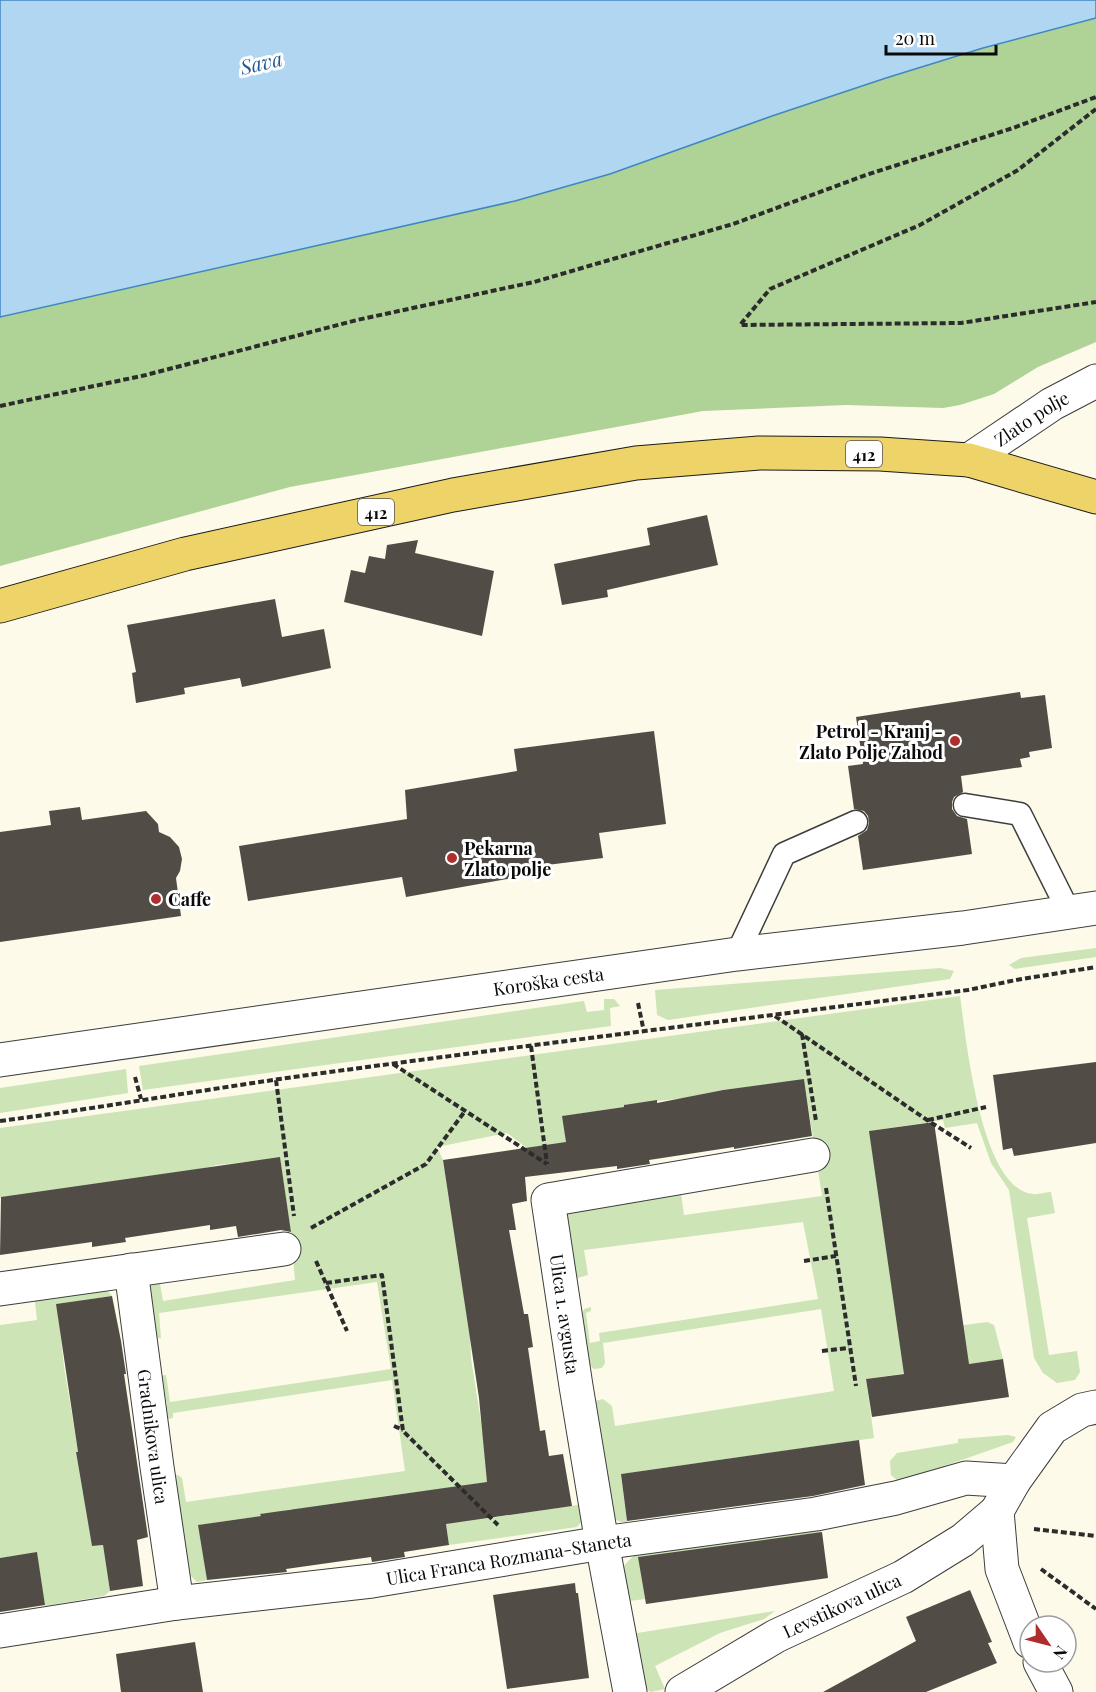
<svg xmlns="http://www.w3.org/2000/svg" width="1096" height="1692" font-family="'Playfair Display',serif">
<style>
.green{fill:#cce4b6}
.forest{fill:#afd396}
.water{fill:#b1d6f1;stroke:#3e87c2;stroke-width:1.5}
.building{fill:#524c47}
.lines{fill:none;stroke-linecap:round;stroke-linejoin:round}
.lane-casing{stroke:#3d3d3d;stroke-width:25}
.street-casing{stroke:#3d3d3d;stroke-width:35}
.primary-casing{stroke:#1b1b1b;stroke-width:35}
.path{stroke:#2c2c2c;stroke-width:4;stroke-dasharray:6 3;stroke-linecap:butt}
.lane{stroke:#fff;stroke-width:22}
.street{stroke:#fff;stroke-width:33}
.primary{stroke:#eed368;stroke-width:33}
.poi-dot{fill:#ae2e2e;stroke:#fff;stroke-width:2}
.labels{text-anchor:middle;dominant-baseline:central;stroke-width:6;stroke-linejoin:round;paint-order:stroke}
.shield{fill:#fff;stroke:#545454;stroke-width:1.5}
.shield-label{font-size:16px;font-weight:bold;fill:#0a0a0a}
.street-label{font-size:18px;fill:#0a0a0a;stroke:#fff}
.poi-label{font-size:18px;font-weight:bold;fill:#0a0a0a;stroke:#fff;text-anchor:start}
.water-label{font-size:20px;font-style:italic;fill:#1e5991;stroke:#fff}
</style>
<rect width="100%" height="100%" fill="#fdfae9"/>
<!-- green -->
<path class="green" d="M1096 948V957L1015 969 1009 965 1021 958Z
M940 968 954 971 950 979 668 1020 657 1015 655 990Z
M960 996C966 1037 980 1189 1033 1194 1038 1195 1046 1192 1051 1192L1055 1213 1027 1218 1049 1355 1077 1351 1080 1372 1075 1380 1057 1383 1043 1373 1034 1358 1009 1190 991 1163 977 1123 945 1128 943 1120 870 1131 899 1334 987 1322 994 1325 1003 1359 866 1379 874 1438 621 1474 627 1522H621L614 1519 591 1410 595 1401 603 1399 612 1406 615 1426 834 1391 821 1309 603 1343 605 1363 602 1368 594 1369 587 1363 580 1319 584 1309 591 1307V1311L586 1313 590 1343 600 1341 599 1333 818 1299 803 1222 584 1250 588 1275 574 1279 565 1227 568 1213 680 1186 684 1215 822 1196 804 1080 722 1090 684 1098 625 1105 624 1107 563 1116 569 1164 552 1167 507 1133 437 1147 443 1160 470 1336 471 1358 496 1517 584 1504 585 1517 577 1527 449 1545 441 1489 379 1497 293 1511 292 1509 281 1511 280 1513 261 1514V1516L199 1525 207 1580 197 1582 181 1566 174 1475H178L182 1478 186 1502 405 1471 392 1380 173 1413V1418L160 1420 159 1406 167 1405 163 1385 155 1387 159 1376 166 1375 170 1402 391 1369 377 1282 159 1313 161 1338H150L147 1287 159 1278 163 1301 295 1280 291 1233 280 1158 217 1165 200 1169 0 1198V1128Z
M604 999H614L620 1006 610 1008 611 1026 143 1090 139 1066 584 1001 587 1012 604 1010Z
M126 1069 128 1093 0 1113V1088Z
M104 1286 112 1296 57 1304 64 1366 78 1452H76L92 1546 103 1545 110 1591 104 1596 45 1606 37 1553 0 1558V1325L37 1320 34 1294Z
M1008 1435 1016 1437 1013 1442 899 1482 891 1475 890 1461 897 1453 958 1443V1439Z
M820 1528 823 1546 641 1573 645 1599 621 1602C619 1577 615 1571 636 1554Z
M775 1611 764 1619 720 1633 655 1666 665 1689 651 1692 641 1686 625 1635Z"/>
<!-- forest -->
<path class="forest" d="M1096 18V342L1038 367 994 394 960 405 943 408 846 405 703 411 290 487 0 566V317L515 201 610 174 772 116 886 78 983 48Z"/>
<!-- water -->
<path class="water" d="M0 0H1096V18L983 48 886 78 772 116 610 174 515 201 0 317Z"/>
<!-- building -->
<path class="building" d="M707 515 718 565 607 590 608 597 562 605 554 564 650 545 647 528Z
M418 540 415 553 494 571 482 636 344 602 351 570 365 573 369 556 385 559 387 545Z
M275 599 282 637 324 629 331 668 242 687 240 678 184 688 185 694 136 703 132 673 136 672 127 625Z
M1020 692 1021 698 1045 695 1052 748 1029 752 1030 757 1020 759 1022 767 961 776 963 792 954 797 952 802V809L957 816 967 819 972 854 863 870 858 836 867 830 869 823 868 816 864 811 854 809 848 766 863 764 856 717Z
M654 731 666 824 599 833 603 858 523 868 524 876 406 897 402 877 248 901 239 846 407 819 405 790 517 771 514 749Z
M80 807 82 820 146 811 158 824 159 832 170 837 179 847 182 859 180 871 176 878 181 916 0 942V832L51 825 49 811Z
M1096 1062V1143L1014 1156 1012 1148 1003 1150 993 1075Z
M804 1079 812 1136 734 1149V1147L649 1160 650 1164 617 1169V1166L525 1177 527 1201 512 1204 516 1230H509L524 1314H528L533 1347 528 1348 540 1431 545 1430 549 1456 563 1454 572 1506 446 1524 449 1545 404 1552 405 1557 372 1562 371 1557 286 1569 287 1572 207 1580 198 1525 261 1516 260 1514 487 1482 479 1398 443 1160 566 1142 562 1116 624 1107V1105L657 1100V1103L723 1090Z
M934 1122 969 1364 1003 1359 1009 1397 872 1417 866 1379 904 1374 869 1131Z
M280 1157 291 1232 281 1230 238 1237 236 1226 210 1230V1225L125 1238 126 1242 92 1247V1242L0 1255 1 1197Z
M112 1296 121 1341 126 1374H124L148 1537 137 1540 143 1586 110 1591 103 1545 92 1546 76 1452H78L74 1425 56 1304Z
M859 1440 865 1485 813 1496 627 1521 621 1474Z
M822 1532 828 1578 646 1604 638 1557Z
M37 1552 45 1605 0 1612V1558Z
M575 1583 576 1593H578L589 1678 507 1689 493 1595Z
M970 1590 992 1642 988 1643 997 1663 926 1692H823L916 1641 906 1617Z
M195 1642 203 1692H121L116 1654Z"/>
<g class="lines">
<defs>
<path id="lane" d="M965 805 1020 814 1069 912
M737 954 784 854 856 822"/>
<g id="street">
<path id="s1" d="M969 460 1052 404 1096 381"/>
<path id="s2" d="M0 1060 633 969 737 954 963 928 1096 908"/>
<path id="s3" d="M131 1270 157 1467 177 1603"/>
<path d="M0 1289 284 1249"/>
<path id="s4" d="M0 1631 177 1603 372 1581 602 1543 816 1514 896 1498 966 1478 1014 1481"/>
<path d="M1030 1642 1002 1569 997 1511 1014 1481 1052 1428 1082 1410 1096 1407"/>
<path d="M1040 1662 1056 1692"/>
<path d="M630 1692 602 1543 576 1386 548 1200 813 1155"/>
<path id="s5" d="M682 1692 776 1636 903 1577 963 1540 997 1511"/>
</g>
<path id="primary" d="M0 606 185 554 453 495 636 463 759 453 880 454 969 460 1096 497"/>
</defs>
<!-- lane casing -->
<use href="#lane" class="lane-casing"/>
<!-- street casing -->
<use href="#street" class="street-casing"/>
<!-- primary casing -->
<use href="#primary" class="primary-casing"/>
<!-- path -->
<path class="path" d="M1096 109 1018 170 920 225 770 289 740 325 961 323 1096 302
M0 406 146 375 357 320 534 282 733 224 866 175 1013 128 1096 97
M638 1003 644 1032
M775 1016 927 1120 971 1148
M802 1034 816 1121
M531 1046 547 1164
M393 1064 547 1164
M135 1077 141 1099
M276 1080 294 1216
M928 1120 986 1107
M0 1121C115 1106 229 1085 345 1070 552 1042 760 1017 968 990L1016 980 1096 967
M826 1188 856 1386
M311 1228 426 1164 465 1111
M316 1261 347 1331
M804 1261 836 1256
M326 1283 382 1275 403 1431 498 1525
M822 1351 849 1348
M394 1426 403 1430
M1034 1529 1096 1536
M1041 1569 1096 1609"/>
<!-- lane -->
<use href="#lane" class="lane"/>
<!-- street -->
<use href="#street" class="street"/>
<!-- primary -->
<use href="#primary" class="primary"/>
</g>
<!-- markers -->
<g class="poi-dot">
<circle cx="955" cy="741" r="6"/>
<circle cx="452" cy="858" r="6"/>
<circle cx="156" cy="899" r="6"/>
</g>
<g class="labels">
<!-- shield labels -->
<g class="shield">
<rect x="846" y="441" width="36" height="26" rx="4.5"/>
<rect x="358" y="499" width="36" height="26" rx="4.5"/>
</g>
<g class="shield-label">
<text x="864" y="454">412</text>
<text x="376" y="512">412</text>
</g>
<!-- street labels -->
<g class="street-label">
<text stroke="none"><textPath href="#s1" startOffset="75">Zlato polje</textPath></text>
<text stroke="none"><textPath href="#s2" startOffset="554">Koroška cesta</textPath></text>
<text transform="translate(565 1314) rotate(82)">Ulica 1. avgusta</text>
<text stroke="none"><textPath href="#s3" startOffset="168">Gradnikova ulica</textPath></text>
<text stroke="none"><textPath href="#s4" startOffset="514">Ulica Franca Rozmana-Staneta</textPath></text>
<text stroke="none"><textPath href="#s5" startOffset="182">Levstikova ulica</textPath></text>
</g>
<!-- poi labels -->
<g class="poi-label">
<text x="943" y="731" text-anchor="end">Petrol - Kranj -<tspan x="943" dy="21">Zlato Polje Zahod</tspan></text>
<text x="464" y="848">Pekarna<tspan x="464" dy="21">Zlato polje</tspan></text>
<text x="168" y="899">Caffe</text>
</g>
<!-- water labels -->
<g class="water-label">
<text transform="translate(261 62) rotate(-13)">Sava</text>
</g>
</g>
<!-- north arrow -->
<g transform="translate(1048 1644) rotate(125)"><circle r="28" fill="#ffffff" stroke="#9d9d9d" stroke-width="1.5"/>
<path d="M0-4.5L10 22L0 15L-10 22Z" fill="#ae2e2e"/>
<text y="-9" font-size="16" font-weight="bold" text-anchor="middle" fill="#0a0a0a">N</text>
</g>
<!-- scale -->
<path d="M886 45v9h110v-9" fill="none" stroke="#0a0a0a" stroke-width="3"/>
<text x="895" y="45" font-size="18" fill="#0a0a0a" stroke="#ffffff" stroke-width="4.5" paint-order="stroke">20 m</text>
</svg>
